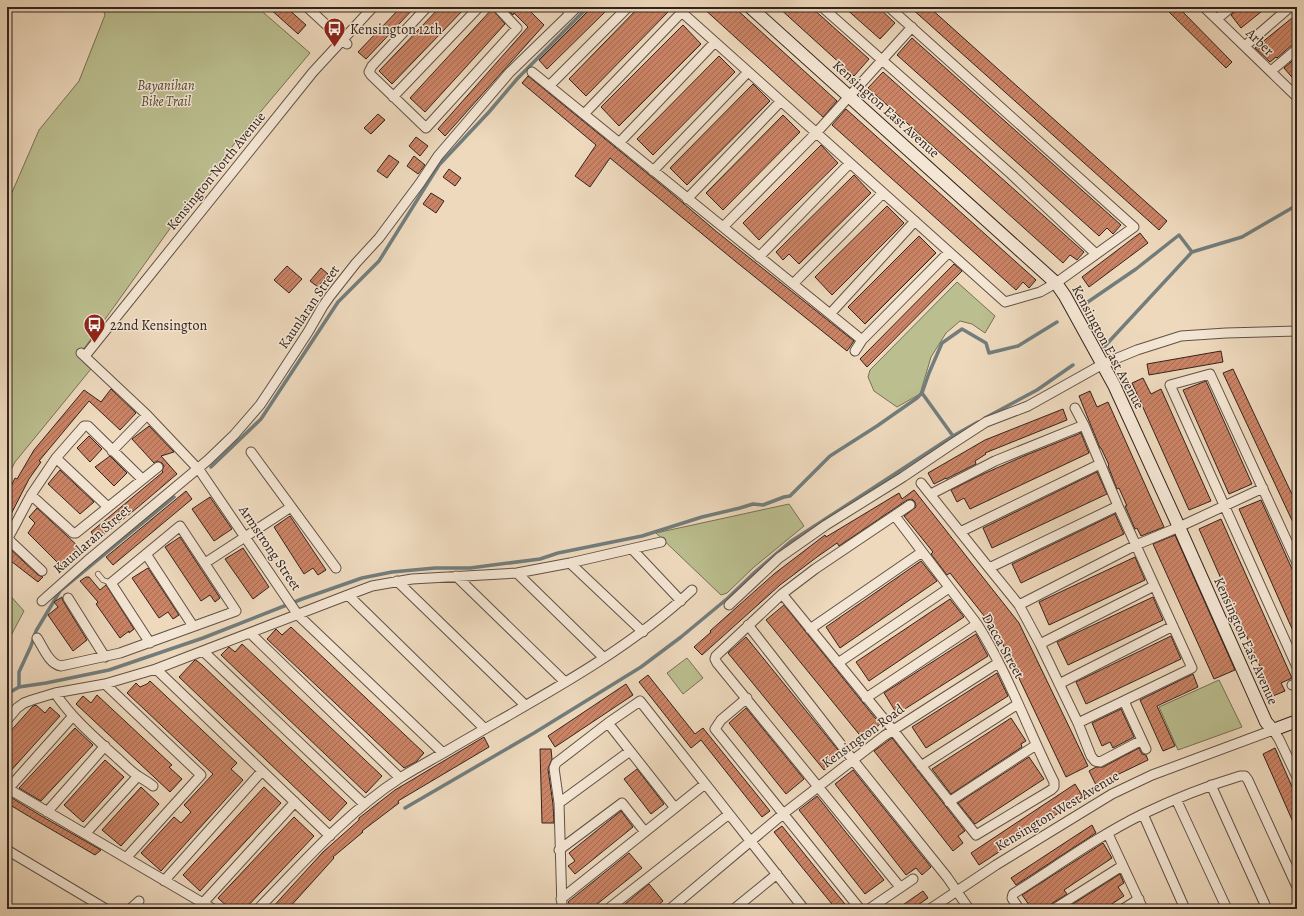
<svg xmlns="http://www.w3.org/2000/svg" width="1304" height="916" font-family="Alegreya,serif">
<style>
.green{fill:#bbbe8f;stroke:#767156}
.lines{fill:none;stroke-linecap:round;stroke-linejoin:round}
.stream{stroke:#727d7c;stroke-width:3.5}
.building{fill:url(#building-hatch);stroke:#31241e}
.lane-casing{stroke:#605146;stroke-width:6}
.street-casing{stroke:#605146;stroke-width:11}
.secondary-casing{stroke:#31241e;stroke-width:14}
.lane{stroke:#f4e6d4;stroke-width:4.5}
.street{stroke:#f4e6d4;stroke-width:9}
.secondary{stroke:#f4e6d4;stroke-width:12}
.labels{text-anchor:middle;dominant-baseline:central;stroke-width:3;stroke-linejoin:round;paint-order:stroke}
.poi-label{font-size:14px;fill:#31241e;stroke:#f4e6d4;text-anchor:start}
.street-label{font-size:14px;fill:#31241e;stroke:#f4e6d4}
.park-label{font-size:14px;font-style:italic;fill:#544a3a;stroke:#f4e6d4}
</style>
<defs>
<pattern id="building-hatch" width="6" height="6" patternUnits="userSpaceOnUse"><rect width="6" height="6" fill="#cb8365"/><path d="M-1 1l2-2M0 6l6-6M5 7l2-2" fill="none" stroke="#a56b53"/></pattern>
</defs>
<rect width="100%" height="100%" fill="#eed9bd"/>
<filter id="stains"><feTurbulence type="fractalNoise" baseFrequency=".005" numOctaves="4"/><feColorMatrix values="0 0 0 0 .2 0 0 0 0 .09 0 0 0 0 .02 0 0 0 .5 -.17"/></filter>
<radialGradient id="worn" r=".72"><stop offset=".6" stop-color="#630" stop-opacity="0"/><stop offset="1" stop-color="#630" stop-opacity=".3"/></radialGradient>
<!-- green -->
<path class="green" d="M102 7H257L310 53 246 129 189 202 78 357 91 369 15 462 7 478V314L9 312 7 306V204L39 130 79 81 105 15Z
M957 282 995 316 985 333 972 324 960 321 946 333 931 357 920 394 897 407 874 391 868 377 870 370Z
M789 504 804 526 754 567 727 593 721 595 656 533Z
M7 592 24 611 7 643Z
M687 658 703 678 683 694 667 673Z
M1219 680 1242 727 1178 750 1159 707Z"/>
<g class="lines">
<!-- stream -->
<path class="stream" d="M1082 306 1136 269 1179 235 1192 252 1242 237 1297 205
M1104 347 1192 252
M922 393 953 436 978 422
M985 418 1037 390 1073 365
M211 467 261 419 338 302 379 261 439 165 489 112 517 79 588 7
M19 687 46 683 109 670 203 638 302 599 362 578 392 572 435 568H470L540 559 558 553 642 536 702 517 740 508 753 504 763 505 784 497 790 496 830 456 877 426 917 398 922 393 929 373 942 343 962 329 986 343 989 353 1018 346 1057 322
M7 694 19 687V672L31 646 36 631 60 591 174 497
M405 808 534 733 641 667 681 637 728 598 754 573 790 542 953 436"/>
</g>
<!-- building -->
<path class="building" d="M268 7H286L306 25 298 34Z
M401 7H415L366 59 358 52Z
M440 7H466L392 84 379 71Z
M505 7H526L544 25 445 136 438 129 528 27 514 13 513 15Z
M592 7H610L547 69 539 60Z
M639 7H664L669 11 586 96 569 79Z
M702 7H734L837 101 823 117Z
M778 7H811L869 59 854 76Z
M844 7H878L895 23 880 39Z
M910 7H929L1167 221 1159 230Z
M1164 7H1178L1232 62 1226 68Z
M1237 7H1267L1241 28 1231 15 1235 11Z
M492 9 505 24 425 112 410 98Z
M1297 14V43L1293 44 1277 58 1276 57 1270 62 1255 48Z
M683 25 701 44 619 126 601 107Z
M912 38 1121 225 1113 234 1107 228 1099 236 897 55Z
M719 56 735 72 653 155 637 139Z
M1297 57V83L1284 68Z
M883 72 1084 252 1077 260 1070 255 1063 263 868 88Z
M528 76 670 192 717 232 854 341 847 351 735 261 610 158 590 187 575 176 596 145 522 83Z
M753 84 770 101 687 185 670 168Z
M846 109 1036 280 1029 288 1023 282 1016 290 832 125Z
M378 114 385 120 371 134 364 128Z
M783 115 800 132 723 210 706 193Z
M416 137 428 146 420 156 409 146Z
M821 145 838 163 759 240 743 223Z
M389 155 399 162 387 178 377 171Z
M414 156 425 165 418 174 407 166Z
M449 169 461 178 455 186 443 177Z
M854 175 871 193 799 264 789 254 783 260 776 252Z
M431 193 444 201 436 213 423 204Z
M887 206 904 223 832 295 815 277Z
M1140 233 1148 243 1089 287 1082 277Z
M919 236 936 253 865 324 848 307Z
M954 264 962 271 867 367 860 359Z
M287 266 302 279 289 293 274 280Z
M321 268 328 274 318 287 310 281Z
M1221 351 1223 362 1149 375 1147 364Z
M1233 369 1297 505V531L1223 373Z
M1143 378 1151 394 1161 389 1211 501 1189 510 1132 383Z
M1206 381 1252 484 1229 494 1183 390Z
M111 389 136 413 120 430 89 401 39 461 41 462 29 479 7 522V495L15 478 17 479 34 450 84 390 101 402Z
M1090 391 1097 407 1108 402 1164 527 1141 536 1137 528 1135 529 1125 506H1127L1119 488 1117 489 1108 466 1109 465 1101 448H1100L1079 396Z
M1063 409 1067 420 985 453 986 454 975 461 976 464 946 479V478L934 484 928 473 985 440Z
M149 426 174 452 161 456 177 474 137 508 97 540 91 532 163 472 162 471 164 466 162 463 157 461 154 463 132 439Z
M1081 433 1089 453 970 509 964 498 957 502 951 490 981 475 1024 456Z
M89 436 102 449 90 462 77 448Z
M110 456 127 473 114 486 95 467Z
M60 470 94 502 80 514 48 484Z
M1097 472 1107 494 992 548 983 528Z
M914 490 1019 623 1088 766 1066 777 997 632 950 573 947 575 931 554 933 552 904 516 916 507 915 502 912 499 907 500 839 546 837 543 817 557 780 585 702 655 694 647 711 632 710 631 774 574 825 535 826 537 899 493 902 499Z
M186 491 192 499 113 565 106 557Z
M210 497 232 529 214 541 192 509Z
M1261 500 1297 580V640L1239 509Z
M37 508 80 548 66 567H62L28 533 35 523 29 517Z
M1115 514 1124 534 1021 583 1012 564Z
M290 516 326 570 318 575 313 568 304 574 274 527Z
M1221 519 1292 678 1281 683 1285 691 1273 696 1199 529Z
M1175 535 1235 670 1214 679 1153 544Z
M180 537 220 598 215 602 210 595 201 601 165 547Z
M7 546 38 575 43 577 38 582 7 558Z
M243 548 269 587 253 599 225 559Z
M1135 557 1145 580 1049 625 1039 602Z
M921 561 937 581 840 648 826 627Z
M148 568 179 615 173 619 168 612 159 618 132 578Z
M86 577H89L100 590 106 585 134 629 129 633V631L120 638 96 604 98 602 80 581Z
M62 597 63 601 87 640 73 651 48 615 58 607 54 602Z
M1153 597 1163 620 1068 665 1057 642Z
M950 599 964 617 869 681 856 662Z
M784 605 880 724 863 739 766 620Z
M291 627 424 753 416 762 404 768 267 639 276 629 282 635Z
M976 634 988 656 897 714 884 693Z
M1171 636 1181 659 1086 704 1076 682Z
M746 637 842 755 824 770 728 653Z
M242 644 382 776 366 793 221 655 229 647 235 652Z
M195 660H196L202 665 347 803 330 821 179 677Z
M997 673 1008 696 926 748 912 727Z
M1193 674 1198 687 1157 706 1175 746 1163 751 1140 700Z
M648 675 695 734 703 728 770 811 762 817 701 740 691 748 639 682Z
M150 681 237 763 231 769 243 780 161 871 141 853 174 817 181 823 191 812 184 805 213 774 127 693 136 683 140 687 147 684Z
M626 684 633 695 555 747 548 736Z
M97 695 172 765 169 767 182 779 170 792 76 704 83 696 91 703Z
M36 705 45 713 50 707 60 716 7 775V735L33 706Z
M746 708 804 779 786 794 729 723Z
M1121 709 1134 737 1113 748 1110 742 1102 746 1092 723Z
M1011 718 1026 741 1021 744 1022 747 951 794 932 769Z
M75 728 93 745 41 801 19 788Z
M484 737 489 747 398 801 399 803 362 831 363 832 333 857 334 858 288 909H271L323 852 359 820V818L395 790Z
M892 738 965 831 958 836 963 843 953 851 874 751Z
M1139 748 1142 754 1146 755 1148 760 1096 785 1089 771 1096 767H1103Z
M1275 748 1297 798V831L1263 754Z
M540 749H551L552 759 548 769 553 804 554 823H542Z
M1029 757 1044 779 975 824 958 803Z
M105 760 124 777 83 822 64 805Z
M637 769 664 804 651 814 624 779Z
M853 770 931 867 922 875 916 868 906 875 835 784Z
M1075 784 1083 797 979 865 971 853Z
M141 787 159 804 121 846 102 830Z
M264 787 281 803 200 891 183 875Z
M7 795 43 817 101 850 95 855 25 814 7 803Z
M817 796 884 880 865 894 799 810Z
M621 811 633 827 575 874 568 866 575 861 569 853Z
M294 817 314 836 245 909H230L218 898Z
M1092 825 1096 833 1016 885 1011 878Z
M782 826 831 887 849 909H836L801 866 774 832Z
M1103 843 1112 858 1064 890 1067 894 1051 904 1048 909H1032L1022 895Z
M629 853 642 868 591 909H573L568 902Z
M1120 874 1124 883 1118 887 1124 896 1104 909H1065Z
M649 884 663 901 653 909H619Z
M923 891 928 898 912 909H897Z"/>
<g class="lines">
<defs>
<path id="lane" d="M561 7 569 15
M98 574 103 580 111 583"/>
<path id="street" d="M307 7 347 44
M427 7 372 66 369 72 371 75 426 128 517 28 497 7
M676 7 1005 302 1040 292 1056 283 1134 227 889 7
M822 7 1011 174 1096 254
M1204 7 1297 97
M1217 19 1231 7
M1245 46 1290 7
M1271 71 1297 49
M532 72 862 340
M549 86 628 7
M393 97 479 7
M584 114 682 12
M619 143 715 42
M653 171 748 72
M687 199 781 101
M723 227 817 132 912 27
M759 257 850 163
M793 284 883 193
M830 314 915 221
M855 351 862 340 949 252
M81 353 147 415 200 471 298 615 443 753
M85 356 313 72 373 7
M1075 408 1084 425 1118 506 1192 668 1078 723
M112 451 147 415
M251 452 336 568
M56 458 108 507
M921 483 989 568 1019 605 1040 644 1078 723 1091 756 1095 761 1100 762 1142 740
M931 494 995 461 1084 425
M31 495 73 533H76L158 467
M960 532 1100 464
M8 539 42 571
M7 540 31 495 56 458 84 426H88L142 479
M632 549 681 601
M146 554 193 626
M205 563 291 507
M570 563 643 632
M1297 563 1210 374 1170 385 1297 667
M989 568 1118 506
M517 573 604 658
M456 576 565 682
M397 581 525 705
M782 594 893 730 976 835 1051 790 1054 787V782C1028 730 1008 673 977 624L895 516
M348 595 485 729
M68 598 105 657
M42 601 87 561 208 460 234 435 260 405 276 381 308 332 323 306 330 296 356 263 379 238 420 183 438 156 510 72 577 7
M729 605 779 558 826 525 903 477 952 444 986 422 1028 406 1103 364 1137 350 1181 336 1226 333 1297 331
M1019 605 1136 545 1179 527 1263 488
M748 625 853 760 947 877 969 909
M810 629 922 552
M250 633 400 778
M37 638C43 647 49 664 61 666L120 653 236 611 180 526 111 583 150 643
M1040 644 1154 586
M203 651 364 804
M838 663 949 588
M156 669 330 836
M105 684 201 775 126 858
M1059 684 1173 626
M1292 685 1297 684
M55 693C71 717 94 737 115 756 122 762 130 771 138 776 144 780 148 782 153 786
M747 698 721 720 715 729 860 909
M866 698 977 624
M1124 701 1146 749
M7 720 17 708 24 703 32 700 55 693 105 684 156 669 348 595 372 586 412 579 517 573 570 563 661 542
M608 723 675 808
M921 766 1018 704
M1211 785 1267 909
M7 788 213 909
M8 789 73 716
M1176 799 1227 909
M949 802 1036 745
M559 803 630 751
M47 812 105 746
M1143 814 1185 909
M85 834 138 776
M1108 834 1143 909
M7 850 106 909
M559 850 622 803 645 832
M164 881 262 771
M900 887 717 663 715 659 716 656 782 594 815 569 910 505
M561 899 705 784
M203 903 295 802
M130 909 139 901
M258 909C303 863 346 813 400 778 416 768 433 759 450 749 532 701 623 655 692 590
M562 909 559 803 554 768 556 763 608 723 640 701 804 909
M608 909 729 814
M670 909 783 814 884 736 998 663
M734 909 777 874
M869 909 913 879
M930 909 996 865 1112 794 1152 775 1273 730 1279 739 1297 777
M1019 909 1012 898 1013 894C1056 867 1098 836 1143 814 1174 799 1207 786 1240 776H1245L1248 780 1297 887
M1054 909 1122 866
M1123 909 1139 899"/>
<path id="secondary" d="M750 7 1056 283 1065 296 1114 385 1179 527 1266 722 1273 730 1297 721"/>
</defs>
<!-- lane casing -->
<use href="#lane" class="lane-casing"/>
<!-- street casing -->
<use href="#street" class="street-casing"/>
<!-- secondary casing -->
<use href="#secondary" class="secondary-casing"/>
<!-- lane -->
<use href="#lane" class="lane"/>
<!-- street -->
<use href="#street" class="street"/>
<!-- secondary -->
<use href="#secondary" class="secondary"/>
</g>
<!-- icons -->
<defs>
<symbol id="bus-pin" viewBox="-11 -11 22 30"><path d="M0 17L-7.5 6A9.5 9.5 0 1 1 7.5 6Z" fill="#8f2418" stroke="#f4e6d4"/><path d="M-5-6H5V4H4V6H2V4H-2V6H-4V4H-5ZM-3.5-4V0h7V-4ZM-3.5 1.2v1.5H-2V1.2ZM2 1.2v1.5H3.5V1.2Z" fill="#fff"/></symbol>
</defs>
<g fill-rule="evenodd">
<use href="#bus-pin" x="322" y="16" width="25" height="34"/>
<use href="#bus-pin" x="82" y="312" width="25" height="34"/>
</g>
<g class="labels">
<!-- poi labels -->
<g class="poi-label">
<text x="350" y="29">Kensington 12th</text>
<text x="110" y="325">22nd Kensington</text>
</g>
<!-- street labels -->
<g class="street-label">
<text transform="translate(1260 42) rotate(44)">Arber</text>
<text transform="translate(886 109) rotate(42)">Kensington East Avenue</text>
<text transform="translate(216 171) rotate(-51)">Kensington North Avenue</text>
<text transform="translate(309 307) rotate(-56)">Kaunlaran Street</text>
<text transform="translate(1108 347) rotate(62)">Kensington East Avenue</text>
<text transform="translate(92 539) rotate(-41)">Kaunlaran Street</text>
<text transform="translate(270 548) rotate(56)">Armstrong Street</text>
<text transform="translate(1246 641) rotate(66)">Kensington East Avenue</text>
<text transform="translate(1003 646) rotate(61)">Dacca Street</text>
<text transform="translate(863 736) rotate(-36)">Kensington Road</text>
<text transform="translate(1057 811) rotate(-31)">Kensington West Avenue</text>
</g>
<!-- park labels -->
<g class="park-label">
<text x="166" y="85">Bayanihan<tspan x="166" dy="16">Bike Trail</tspan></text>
</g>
</g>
<!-- margin -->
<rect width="1304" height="916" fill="none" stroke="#eed9bd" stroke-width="24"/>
<rect x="8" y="8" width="1288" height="900" fill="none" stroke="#31241e" stroke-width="2"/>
<rect x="12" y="12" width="1280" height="892" fill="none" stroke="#31241e"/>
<rect width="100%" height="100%" filter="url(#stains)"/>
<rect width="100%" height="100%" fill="url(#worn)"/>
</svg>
